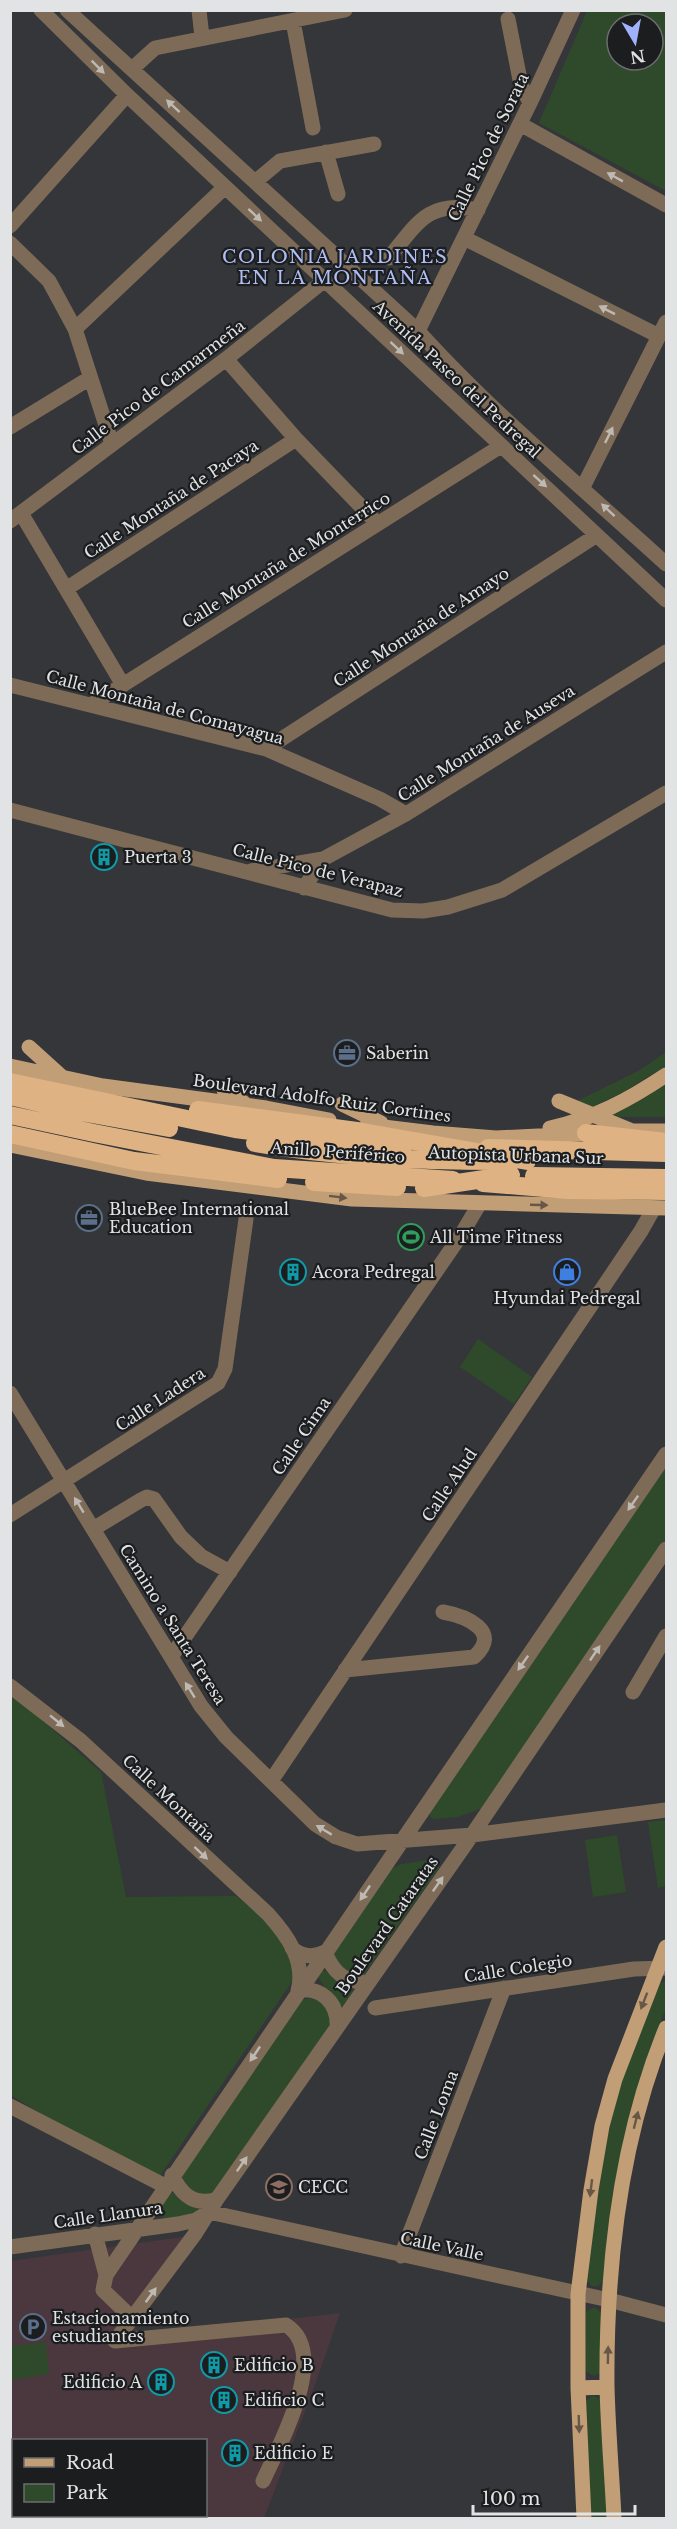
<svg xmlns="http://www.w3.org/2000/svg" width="677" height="2529" font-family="'Libre Baskerville',serif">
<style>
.education{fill:#4b373e;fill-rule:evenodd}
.green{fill:#2f4a2b;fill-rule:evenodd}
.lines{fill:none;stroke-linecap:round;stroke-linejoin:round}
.minor{stroke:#7d6b58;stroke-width:15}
.major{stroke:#c29e76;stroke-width:15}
.highway{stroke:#deb282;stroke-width:18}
.highway-bridge{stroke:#deb282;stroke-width:18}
.oneway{fill:#beb9b3}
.oneway2{fill:#675746}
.labels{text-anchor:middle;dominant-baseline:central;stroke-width:4.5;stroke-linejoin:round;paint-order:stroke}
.street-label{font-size:16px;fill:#e1e3e4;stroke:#1c1d1f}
.poi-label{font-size:16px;fill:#e1e3e4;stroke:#1c1d1f;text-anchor:start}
.neighbourhood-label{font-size:18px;letter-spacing:1.5px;fill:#b0bef6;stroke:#1c1d1f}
</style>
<rect width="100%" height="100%" fill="#343639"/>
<!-- education -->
<path class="education" d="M189 2236 126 2321 144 2335 340 2313 315 2385 264 2518H11L10 2261ZM14 2440H206V2516H14Z"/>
<!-- green -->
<path class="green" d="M587 11H666V191L539 123ZM617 24H653V60H617Z
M666 1052V1066L623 1092 586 1110 573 1103 640 1070Z
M666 1080V1117H609Z
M478 1339 532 1377 514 1404 460 1367Z
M666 1466V1541L486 1807 457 1817 432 1819 429 1813Z
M10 1696 27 1707 101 1772 126 1897 236 1896C258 1913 304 1953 291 1983L160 2176 46 2117 11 2095Z
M666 1820V1886L658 1888 648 1822Z
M617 1835 626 1892 593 1897 585 1840Z
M435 1859 439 1863V1868L365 1973 363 1976 350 1977 331 1952 389 1870 402 1864Z
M322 1969 353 1989V1992L343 2006 336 2005 318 1977Z
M664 1982H666V2008L646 2061 604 2280 598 2286H592L586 2280 602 2158 621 2080 657 1984Z
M311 1998H316L329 2009 330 2026 209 2198H202L176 2180 300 2000Z
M176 2193 197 2207V2214L163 2219 160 2207 169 2194Z
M594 2307 602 2313 600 2373 594 2376 585 2371 586 2312Z
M46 2342 49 2374 11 2380V2346Z
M593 2395 601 2400 607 2518H591L586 2401Z"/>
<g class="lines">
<!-- minor -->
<path class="minor" d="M41 10 127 95 666 600
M67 10 418 331C494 415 583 488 666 564
M199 10 202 37
M508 19 521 85 530 103
M293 21 313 128
M133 68 155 48 345 10
M520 124 666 205
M326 152 338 194
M256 181 280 161 374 144
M10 226 127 95
M464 238 659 336
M10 243 49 281 75 329 112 444
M389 258C417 223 429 199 478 210
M75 329 225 187
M418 331 530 103 573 10
M226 359 296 439 377 523
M10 427 90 378
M583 487 666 322
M21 513 123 685
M10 521 226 359 325 280
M66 589 296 439
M10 685 266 749 380 799 406 814
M91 705 501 446
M266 749 597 535
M10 810 392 910 423 911 448 907 502 890 666 793
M251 871 323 859 406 814 666 652
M304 888 323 859
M10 1393 201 1706 226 1737 315 1824 336 1837 357 1844 472 1835 666 1810
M10 1515 218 1383 225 1369 246 1219
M93 1529 141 1500 147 1497 154 1499 181 1537 201 1556 230 1572
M171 1657 461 1235 480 1203
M345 1670 474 1657C503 1631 465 1616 443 1612
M10 1686 81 1741 268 1914C287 1935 306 1961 298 1991 321 1986 338 2003 337 2026
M633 1692 666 1636
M271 1781 641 1231 654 1208
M292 1948C302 1957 313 1958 325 1952 333 1972 345 1984 368 1982
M375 2008 634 1969 666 1968
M10 2106 165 2186
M172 2175C181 2194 194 2207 217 2199
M209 2212 609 2300 666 2315
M95 2234 106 2275 103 2290 133 2319
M10 2247 178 2224 196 2220 209 2212
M401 2256 504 1988
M106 2275 666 1454
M115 2341 195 2234 217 2199 472 1835 666 1549
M115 2341 286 2325C331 2353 279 2445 263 2481"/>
<!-- major -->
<path class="major" d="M29 1047 61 1076
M10 1066 103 1086 266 1108 329 1120
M224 1090 244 1103
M559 1101 632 1131
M342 1104 381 1123
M367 1125 433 1133 496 1138 598 1133
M550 1128C594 1119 630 1099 666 1075
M631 1131H666
M10 1145 146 1173 352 1199 666 1208
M578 2388 607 2387
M584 2518 578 2388V2294L591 2190 602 2126 615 2079 666 1947
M614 2518C612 2475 608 2430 607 2386 606 2266 620 2140 666 2028"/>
<!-- highway -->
<path class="highway" d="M10 1082 235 1129 349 1143 404 1145
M10 1096 70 1110 169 1128
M198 1110 357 1131
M10 1115 94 1133 274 1168 453 1180
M586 1133 666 1142
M10 1134 134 1161 278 1179
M255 1143C336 1157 418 1161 500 1161
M488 1148 666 1153
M534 1176 666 1178
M314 1182 397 1187
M483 1183 568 1190 666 1191"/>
<!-- highway-bridge -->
<path class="highway-bridge" d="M357 1131 527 1161
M424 1188 511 1175"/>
</g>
<!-- one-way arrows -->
<defs><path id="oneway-solid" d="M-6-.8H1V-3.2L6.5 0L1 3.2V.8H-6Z" transform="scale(1.5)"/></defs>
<g class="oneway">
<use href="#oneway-solid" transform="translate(98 67) rotate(45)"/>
<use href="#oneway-solid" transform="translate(173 106) rotate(-137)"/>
<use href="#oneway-solid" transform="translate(615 177) rotate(-151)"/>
<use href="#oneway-solid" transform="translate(255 215) rotate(43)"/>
<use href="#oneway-solid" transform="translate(607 310) rotate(-153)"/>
<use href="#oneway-solid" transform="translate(397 348) rotate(43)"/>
<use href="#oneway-solid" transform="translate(609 435) rotate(-64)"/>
<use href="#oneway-solid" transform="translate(540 481) rotate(42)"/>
<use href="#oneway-solid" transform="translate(608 510) rotate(-137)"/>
<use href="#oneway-solid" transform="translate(633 1503) rotate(125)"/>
<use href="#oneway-solid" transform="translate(79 1505) rotate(-121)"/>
<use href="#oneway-solid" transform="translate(595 1653) rotate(-56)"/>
<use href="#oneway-solid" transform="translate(523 1663) rotate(125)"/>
<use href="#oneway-solid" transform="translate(190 1690) rotate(-122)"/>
<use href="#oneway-solid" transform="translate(57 1721) rotate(39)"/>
<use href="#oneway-solid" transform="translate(324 1830) rotate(-149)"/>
<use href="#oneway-solid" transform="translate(201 1853) rotate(43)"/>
<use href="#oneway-solid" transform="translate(438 1884) rotate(-55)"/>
<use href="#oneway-solid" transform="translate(365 1893) rotate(124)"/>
<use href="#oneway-solid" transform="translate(255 2054) rotate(124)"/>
<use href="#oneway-solid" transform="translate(242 2164) rotate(-55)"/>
<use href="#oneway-solid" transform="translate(151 2295) rotate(-54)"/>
</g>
<g class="oneway2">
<use href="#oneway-solid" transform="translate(338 1197) rotate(7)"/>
<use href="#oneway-solid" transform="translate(539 1205) rotate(2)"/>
<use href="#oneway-solid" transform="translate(644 2001) rotate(111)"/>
<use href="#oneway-solid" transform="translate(636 2120) rotate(-76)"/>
<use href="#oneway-solid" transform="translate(591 2188) rotate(97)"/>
<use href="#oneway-solid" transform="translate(608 2355) rotate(-89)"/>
<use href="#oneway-solid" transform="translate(579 2424) rotate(88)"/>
</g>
<!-- icons -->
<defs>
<symbol id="building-ring" viewBox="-11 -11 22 22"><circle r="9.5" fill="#1c1d1f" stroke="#0f9aa8" stroke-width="1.5"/><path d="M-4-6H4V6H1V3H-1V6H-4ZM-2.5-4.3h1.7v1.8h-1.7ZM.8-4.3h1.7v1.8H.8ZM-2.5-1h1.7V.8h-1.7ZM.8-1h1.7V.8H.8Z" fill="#0f9aa8"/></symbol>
<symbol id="office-ring" viewBox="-11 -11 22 22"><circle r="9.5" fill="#1c1d1f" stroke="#5c6f8a" stroke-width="1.5"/><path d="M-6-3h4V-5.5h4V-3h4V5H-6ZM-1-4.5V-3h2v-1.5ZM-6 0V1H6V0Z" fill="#5c6f8a"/></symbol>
<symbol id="stadium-ring" viewBox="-11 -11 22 22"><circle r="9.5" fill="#1c1d1f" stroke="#2e9e5b" stroke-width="1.5"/><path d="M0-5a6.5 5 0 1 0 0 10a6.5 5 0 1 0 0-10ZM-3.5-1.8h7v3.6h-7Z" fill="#2e9e5b"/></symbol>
<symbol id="shop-ring" viewBox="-11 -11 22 22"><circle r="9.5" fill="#1c1d1f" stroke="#3f7fe0" stroke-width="1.5"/><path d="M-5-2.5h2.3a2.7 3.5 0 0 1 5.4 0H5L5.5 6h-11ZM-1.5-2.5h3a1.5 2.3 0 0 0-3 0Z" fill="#3f7fe0"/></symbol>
<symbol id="university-ring" viewBox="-11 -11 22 22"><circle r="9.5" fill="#1c1d1f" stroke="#8d6e63" stroke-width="1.5"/><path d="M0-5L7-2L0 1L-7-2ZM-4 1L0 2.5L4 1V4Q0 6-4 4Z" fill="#8d6e63"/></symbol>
<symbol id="parking-ring" viewBox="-11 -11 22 22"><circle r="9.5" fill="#1c1d1f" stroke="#5c6f8a" stroke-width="1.5"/><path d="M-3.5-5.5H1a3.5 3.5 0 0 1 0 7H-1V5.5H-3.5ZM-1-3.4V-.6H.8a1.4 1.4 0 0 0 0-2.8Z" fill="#5c6f8a"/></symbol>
</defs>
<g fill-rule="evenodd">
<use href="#building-ring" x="89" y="842" width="30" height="30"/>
<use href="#office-ring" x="332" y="1038" width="30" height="30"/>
<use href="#office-ring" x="74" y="1203" width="30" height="30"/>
<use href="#stadium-ring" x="396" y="1222" width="30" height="30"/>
<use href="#building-ring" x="278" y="1257" width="30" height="30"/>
<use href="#shop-ring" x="552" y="1257" width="30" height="30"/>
<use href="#university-ring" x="264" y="2172" width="30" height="30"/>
<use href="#parking-ring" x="18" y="2312" width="30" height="30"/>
<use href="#building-ring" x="199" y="2350" width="30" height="30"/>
<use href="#building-ring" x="146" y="2367" width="30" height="30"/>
<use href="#building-ring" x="209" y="2385" width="30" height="30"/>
<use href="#building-ring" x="220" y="2438" width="30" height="30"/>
</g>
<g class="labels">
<!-- street labels -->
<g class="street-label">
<text transform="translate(488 147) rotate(-64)">Calle Pico de Sorata</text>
<text transform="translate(457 379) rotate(43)">Avenida Paseo del Pedregal</text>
<text transform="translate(158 387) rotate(-37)">Calle Pico de Camarmeña</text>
<text transform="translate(171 499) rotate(-33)">Calle Montaña de Pacaya</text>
<text transform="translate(286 560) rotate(-32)">Calle Montaña de Monterrico</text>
<text transform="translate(421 627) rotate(-33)">Calle Montaña de Amayo</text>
<text transform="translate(165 707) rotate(15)">Calle Montaña de Comayagua</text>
<text transform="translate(486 743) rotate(-32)">Calle Montaña de Auseva</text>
<text transform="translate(318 870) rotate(14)">Calle Pico de Verapaz</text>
<text transform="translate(322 1098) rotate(8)">Boulevard Adolfo Ruiz Cortines</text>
<text transform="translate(338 1152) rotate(4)">Anillo Periférico</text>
<text transform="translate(516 1155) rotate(2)">Autopista Urbana Sur</text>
<text transform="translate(160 1399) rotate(-33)">Calle Ladera</text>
<text transform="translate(301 1436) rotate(-56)">Calle Cima</text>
<text transform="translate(449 1485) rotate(-56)">Calle Alud</text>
<text transform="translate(173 1624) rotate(58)">Camino a Santa Teresa</text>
<text transform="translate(169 1798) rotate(43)">Calle Montaña</text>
<text transform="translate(387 1925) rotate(-55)">Boulevard Cataratas</text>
<text transform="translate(518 1968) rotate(-9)">Calle Colegio</text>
<text transform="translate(436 2115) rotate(-69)">Calle Loma</text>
<text transform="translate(108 2215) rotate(-8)">Calle Llanura</text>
<text transform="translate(442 2246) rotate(12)">Calle Valle</text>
</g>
<!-- poi labels -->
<g class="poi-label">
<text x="124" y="857">Puerta 3</text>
<text x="366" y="1053">Saberin</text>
<text x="109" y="1209">BlueBee International<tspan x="109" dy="18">Education</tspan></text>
<text x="430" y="1237">All Time Fitness</text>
<text x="312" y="1272">Acora Pedregal</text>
<text x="567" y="1298" text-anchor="middle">Hyundai Pedregal</text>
<text x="298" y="2187">CECC</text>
<text x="52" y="2318">Estacionamiento<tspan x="52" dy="18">estudiantes</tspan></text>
<text x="234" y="2365">Edificio B</text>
<text x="142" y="2382" text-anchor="end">Edificio A</text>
<text x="244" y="2400">Edificio C</text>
<text x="254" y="2453">Edificio E</text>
</g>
<!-- neighbourhood labels -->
<g class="neighbourhood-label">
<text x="335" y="257">COLONIA JARDINES<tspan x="335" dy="21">EN LA MONTAÑA</tspan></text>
</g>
</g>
<!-- border -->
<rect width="677" height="2529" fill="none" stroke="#e1e3e4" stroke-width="24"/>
<!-- legend -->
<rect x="12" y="2439" width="195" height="78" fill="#1c1d1f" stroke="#6b6c6e" stroke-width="1.5"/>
<rect x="24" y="2458" width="30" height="9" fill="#c29e76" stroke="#6b6c6e" stroke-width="1.5"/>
<text x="66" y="2469" font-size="18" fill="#e1e3e4">Road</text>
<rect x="24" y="2484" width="30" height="18" fill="#2f4a2b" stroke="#6b6c6e" stroke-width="1.5"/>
<text x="66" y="2499" font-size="18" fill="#e1e3e4">Park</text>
<!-- north arrow -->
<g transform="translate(635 42) rotate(170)"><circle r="28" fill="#1c1d1f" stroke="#6b6c6e" stroke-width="1.5"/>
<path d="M0-4.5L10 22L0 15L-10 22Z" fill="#a1b2fd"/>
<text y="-9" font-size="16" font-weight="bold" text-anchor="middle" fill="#e1e3e4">N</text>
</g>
<!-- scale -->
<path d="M473 2505v9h162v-9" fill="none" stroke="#e1e3e4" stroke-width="3"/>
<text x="482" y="2505" font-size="18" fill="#e1e3e4" stroke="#1c1d1f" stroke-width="4.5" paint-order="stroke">100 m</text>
</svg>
